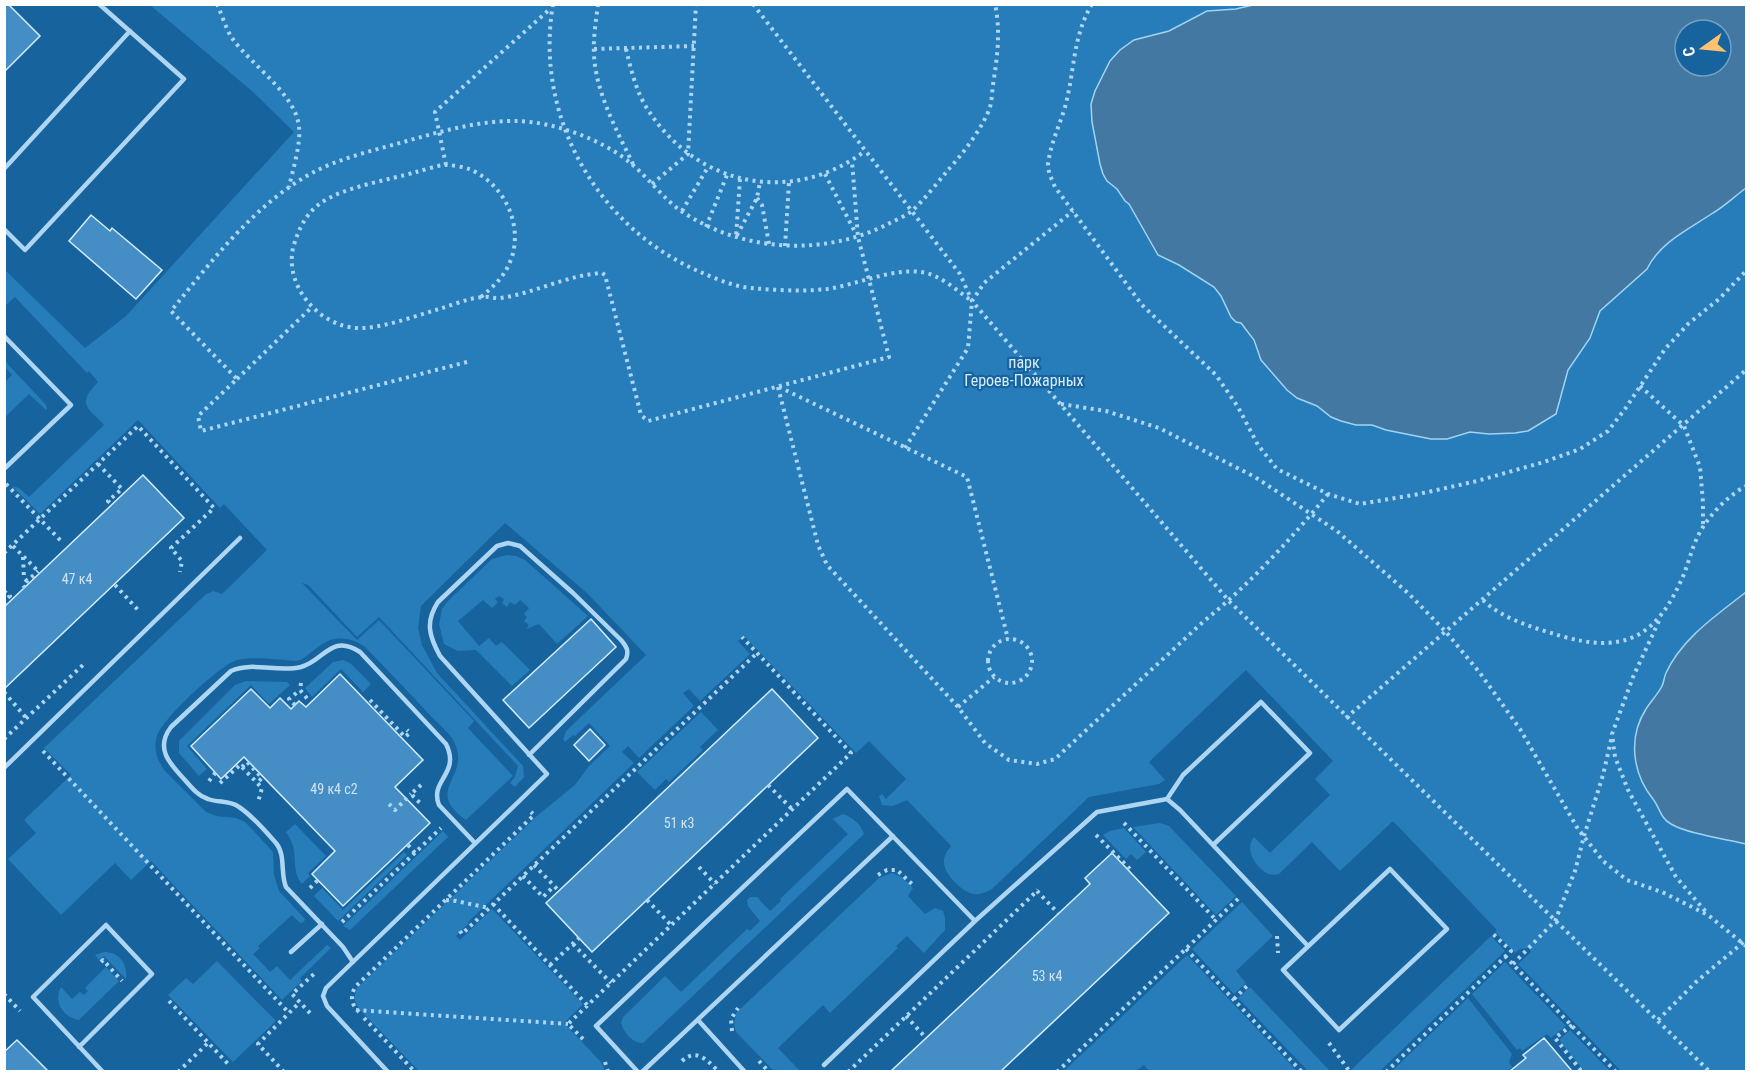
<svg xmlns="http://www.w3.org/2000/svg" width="1751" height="1076" font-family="'Roboto Condensed',sans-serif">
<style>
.green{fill:#267dba;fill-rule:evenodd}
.water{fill:#4278a1;stroke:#a1d3f5;stroke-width:1.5;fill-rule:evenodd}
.building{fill:#448ec5;stroke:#d6edfd;stroke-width:1.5}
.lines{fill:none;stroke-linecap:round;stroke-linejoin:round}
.path{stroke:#aed6f3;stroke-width:4;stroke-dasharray:3 4.5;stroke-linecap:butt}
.service{stroke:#aed6f3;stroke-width:4.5}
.labels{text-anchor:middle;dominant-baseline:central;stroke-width:4.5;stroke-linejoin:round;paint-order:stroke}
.number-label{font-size:14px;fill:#d0e3f0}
.park-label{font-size:16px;fill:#d6edfd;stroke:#16639e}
</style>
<rect width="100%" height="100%" fill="#16639e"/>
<!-- green -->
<path class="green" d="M150 5H1746V1071H1621L1518 964 1531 952 1529 948 1520 949 1515 953 1495 932 1497 930 1393 821 1340 871 1312 842 1279 874C1263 880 1241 851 1254 837L1270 853 1330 795 1315 779 1333 761 1246 670 1149 762 1165 780 1159 784 1089 797 992 889C986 892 981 895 974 894 962 892 946 876 944 864 943 857 947 851 951 846L907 800 893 806 882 805 879 796 882 794 886 799 906 779 869 741 856 753 744 636 738 641 750 654 700 701 689 689 683 693 694 706 639 758 628 746 622 752 634 763 468 922 469 923 456 936 460 940 492 909 583 1004 564 1023 601 1062 605 1071H419L358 1008 354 998 357 988 538 815 575 785 589 766 610 746 589 723 575 736 573 735 565 742 563 739 566 731 646 655 587 593 505 523 421 606 418 628 422 645 437 673 523 766 524 777 515 787 510 783 515 777 518 766 379 617 357 637 308 585 302 583 357 640 379 620 474 721 468 728 513 776 466 820C424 790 468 780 456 746 452 734 438 724 429 714 408 692 387 669 365 647 352 637 334 635 321 645 312 650 307 658 297 661 280 660 252 656 237 660 220 665 162 719 157 736 153 749 157 760 165 771L206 812 216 816 236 818 245 822 252 829 273 852 274 875 279 891 305 919 304 922 300 923 292 915 258 946 260 948 253 954 270 972 277 966 290 980 327 945 331 948 300 978 302 981 282 1000 151 861 131 880 115 863 61 915 8 859 36 833 24 820 71 775 44 748 205 595 213 591 222 594 267 550 224 504 220 508 138 420 40 514 12 486 19 488 29 497 104 425C86 406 77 404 98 382L89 371 87 373 15 297 5 306V270L85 348 126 316 294 132 253 92ZM1685 30H1721V66H1685Z
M5 361 46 405 47 408 46 410 29 394 5 417V382L12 375 5 367Z
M507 555 516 556 525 560 588 616 557 644 539 624 526 629 529 625 524 621 527 617 524 614 529 608 520 600 515 605 510 602 507 607 502 603 504 599 499 596 495 599 498 602 492 608 483 600 458 621 479 646 489 638 496 646 502 642 530 670 512 686 476 650 458 651 444 644 439 624 442 609 448 601 492 559Z
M343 660 350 663 371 684 363 692 341 669 312 697 305 688 333 662Z
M246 681 287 682 290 685 269 704 251 685 187 746 207 769 199 776 179 753V741L235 685Z
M701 712 718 730 700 747 703 750 669 782 666 779 655 790 637 772Z
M843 814C852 817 861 824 864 834L643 1043C632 1043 624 1033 621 1023L623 1017 665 976 681 992 747 929 750 931 760 921 748 906 747 900 750 897H757L770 911 781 901 780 899 848 834 833 819Z
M1160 823 1169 826 1236 896 1216 915 1133 827Z
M295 824 326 856 308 873 310 876 302 884C289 868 301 852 286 832Z
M1124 828 1146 852 1137 860 1131 854 1126 859 1103 835 1110 831Z
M443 831 448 837 350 930 343 926Z
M404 852 407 855 338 921 314 896 322 888 343 910Z
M892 873 902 877 913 888 908 896 925 914 935 908 943 911 945 917V930L924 953 907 936 896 946 898 948 830 1013 823 1005 778 1048 800 1071H774L736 1032 734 1025 736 1013 879 878Z
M1242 902 1273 936 1236 971 1246 983 1234 994 1192 949Z
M1491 936 1505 951 1380 1071H1354L1352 1069Z
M104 952C120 952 128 965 126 979L104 956 99 960 95 955Z
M1187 955 1297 1071 1150 1072 1144 1065 1136 1071H1064Z
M217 961 276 1021 233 1062 168 995 186 978 193 984Z
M1505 962 1566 1026 1551 1038 1547 1034 1522 1051 1520 1048 1517 1050 1472 994Z
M106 967 119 981 79 1020C63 1017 53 1002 61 987L72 999 80 992 84 995 88 991 85 988Z
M1250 987 1330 1071H1308L1238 998Z
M1468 998 1512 1054 1509 1062 1512 1067 1506 1072 1392 1071Z
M1570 1030 1610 1071H1584L1559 1040Z"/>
<!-- water -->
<path class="water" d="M1257 4 1746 5V188C1735 196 1725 206 1713 213 1689 229 1660 242 1647 269L1600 311 1590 338 1568 370 1556 414 1528 431 1515 433 1489 434 1470 432 1447 439H1431L1386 430 1372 425H1356L1341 421 1331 417 1317 406 1297 398 1287 390 1261 360 1254 340 1241 323 1236 322 1231 317 1221 296 1214 287 1179 265 1158 255 1129 204 1125 201 1117 189 1107 181 1103 174 1100 164 1092 122 1091 104 1095 91 1110 61 1120 50 1134 40 1169 31 1207 11 1236 9ZM1685 30H1721V66H1685Z
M1746 592V844C1726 839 1688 834 1671 824 1660 818 1660 808 1653 799 1632 773 1628 737 1646 709 1651 701 1658 694 1662 686 1664 682 1664 677 1666 673 1682 638 1717 615 1746 592Z"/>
<!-- building -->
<path class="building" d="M4 4H8L40 36 4 72Z
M91 215 110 231 112 228 162 270 136 299 69 241Z
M143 475 184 518 4 689V607Z
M591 619 616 647 529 728 503 700Z
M340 674 423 760 395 787 430 823 343 906 312 874 335 851 244 757 221 779 191 746 251 689 270 708 280 698 291 709 299 701 306 707Z
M772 689 818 738 592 952 546 903Z
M590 729 605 745 589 761 574 745Z
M1112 853 1169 913 1001 1071H891L1090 884 1085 878Z
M1544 1038 1572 1071H1510L1526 1058 1523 1055Z
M17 1040 48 1071H4V1052Z"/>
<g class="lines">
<!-- path -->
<path class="path" d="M217 4C222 15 226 29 232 38 250 64 296 94 299 127 301 144 293 169 289 187
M553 4C534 115 596 226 698 271 714 278 732 286 750 288 775 290 802 292 827 289 856 285 892 268 921 272 939 274 956 290 972 301
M598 4C596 21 593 38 594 55 596 93 617 131 633 164
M753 4 960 274 972 301 1229 601 1710 1072
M1092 4C1072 38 1075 71 1065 107 1059 127 1050 145 1048 165 1048 172 1052 180 1055 187L1142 305 1216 375 1238 407 1258 445 1277 469 1328 494 1360 504 1419 494 1477 481 1544 462 1580 449 1608 431 1625 409 1665 349 1688 324 1719 299 1746 271
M594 49 694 46
M626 49C631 70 637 95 650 113 700 187 793 205 865 151
M446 165 435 112 551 8
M825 174 856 234
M740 179 736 237 757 198 760 182
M652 184 688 154 696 4
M757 198 762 205 769 244
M682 211 708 167
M706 227 727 175
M785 246 789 182
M481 297C493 287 504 277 510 262 525 226 504 183 469 169 463 167 453 165 446 165 437 165 425 170 416 172 389 180 343 187 321 203 306 213 298 230 293 248 284 289 324 331 364 328 389 326 415 316 439 309 453 305 468 298 483 297 488 296 495 299 501 298 535 293 567 275 602 273L605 275 641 415 648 421 889 357 858 237 852 161
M467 362 201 431 198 416 237 379 171 311C211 262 253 206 310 174 339 158 375 150 407 141 442 131 478 121 514 121 553 121 605 140 634 166 650 180 664 199 681 211 742 252 823 257 888 224 896 220 905 216 912 211 925 199 937 183 948 170 962 155 984 126 990 107 992 100 992 92 993 85 997 58 1001 32 995 4
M237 379 312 307
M1640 386 1684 426 1700 467 1703 503V525
M778 387 818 545 827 565 958 707 985 743 1009 760 1037 764 1055 759 1204 621C1248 586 1292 538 1328 494
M779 387 967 477 1008 639
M1061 404 1106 411 1159 428 1255 477 1337 531 1408 593 1446 632 1480 673 1520 729 1578 829 1603 861 1627 880 1662 892 1708 915 1746 946
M905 448 968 348 972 301 984 283 1073 211
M98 464 122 489 108 501 112 505
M6 484 62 542
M13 546 40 573
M4 553 138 426 214 508 171 548 182 561 180 572
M23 557 24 578 27 581
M115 585 139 611
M25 588 23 585 38 571
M4 591 10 596 4 601
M1483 600C1502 619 1535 628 1561 636 1620 653 1653 640 1679 585 1687 570 1690 553 1697 538 1706 518 1727 496 1746 486
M4 604 6 606
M1659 621 1633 677 1612 734 1615 757 1628 790 1676 877 1706 912
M988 661a22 22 0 1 1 44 0a22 22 0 1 1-44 0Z
M301 683 300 690 310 702
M4 692 28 720
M370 700 405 737 410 733 407 730
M295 705 289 699 300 690
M958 707 994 677
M1346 718 1746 370
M4 739 84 664
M43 751 289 1013
M242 767 247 762 262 778 257 783
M209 781 216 772
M220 783 240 765 262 788 258 802
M421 785 411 794 422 805
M768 785 793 810
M389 804 395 810 411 794
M1124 823 1216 920
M1096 835 1132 871
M408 845 415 853
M534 865 559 891
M699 867 715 884
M878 875 887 870H897L913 885
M523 876 543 897 554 886
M310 888 318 880
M1037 891 1058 913
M446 900 456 901 489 908
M647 900 671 925
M493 904 589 1007
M342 922 441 828
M460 931 462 934 757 653
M1277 936 1278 953
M573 944 611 983
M1186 949 1302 1072
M1505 956 1616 1072
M101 962 103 960 122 981
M1513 964 1555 921 1575 871 1584 836 1603 775 1612 736
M550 965 579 938
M4 994 20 1011
M1234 999 1248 985
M169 1001 230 1066
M356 1010 568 1024
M359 1012C351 1004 350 997 355 987L534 815 531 812
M310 1013 292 994 314 974
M906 1016 926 1038
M364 1018 415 1072
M1658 1020 1696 982 1746 940
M1572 1025 1555 1038 1582 1072
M732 1031 731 1019 738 1008
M583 1039 568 1024 851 753 742 637
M1329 1043 1350 1072
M682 1061C696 1048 706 1059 717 1070
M759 1061 769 1072
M605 1062 608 1072
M178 1072 208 1043
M284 1072 258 1044 300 1002
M848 1072 1038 890
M1057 1072 1241 896
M1386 1072 1511 951 1493 934"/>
<!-- service -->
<path class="service" d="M4 169 130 31
M4 229 25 250 184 79 99 4
M4 336 71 405 4 469
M4 768 240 538
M1167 799 1183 775 1261 702 1310 753 1213 845
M1390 869 1447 929 1339 1030 1283 970Z
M291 952 322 924
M353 962 343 947 286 887C280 873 286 855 276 843 265 831 253 816 239 807 230 800 219 803 208 799 198 796 191 787 184 779 169 763 155 748 171 727L231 671C253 661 278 673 301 667 324 661 331 633 360 652L446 744C461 774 429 780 439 805L475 843
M698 1020 745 1072
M79 1047 152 974 106 925 33 997 103 1072
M824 1065 975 921 1097 812 1167 799 1180 810 1308 946
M388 1072 327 1006 323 996 326 988 547 774 440 656C429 636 425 622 438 602L497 546 508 543 520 546 573 593 621 640C627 647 629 651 626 659L529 755
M638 1072 596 1026 847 789 975 921
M642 1072 893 836"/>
</g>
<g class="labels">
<!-- number labels -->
<g class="number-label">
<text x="77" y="579">47 к4</text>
<text x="334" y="789">49 к4 с2</text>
<text x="679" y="823">51 к3</text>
<text x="1047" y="976">53 к4</text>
</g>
<!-- park labels -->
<g class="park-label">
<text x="1024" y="362">парк<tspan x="1024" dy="18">Героев-Пожарных</tspan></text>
</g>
</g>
<!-- border -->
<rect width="1751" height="1076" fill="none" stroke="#ffffff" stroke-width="12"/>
<!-- north arrow -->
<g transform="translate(1703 48) rotate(255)"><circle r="28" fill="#16639e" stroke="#73a1c5" stroke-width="1.5"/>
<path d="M0-4.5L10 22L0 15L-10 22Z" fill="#ffc370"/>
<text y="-9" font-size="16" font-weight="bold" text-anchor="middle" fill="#ffffff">С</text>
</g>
</svg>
